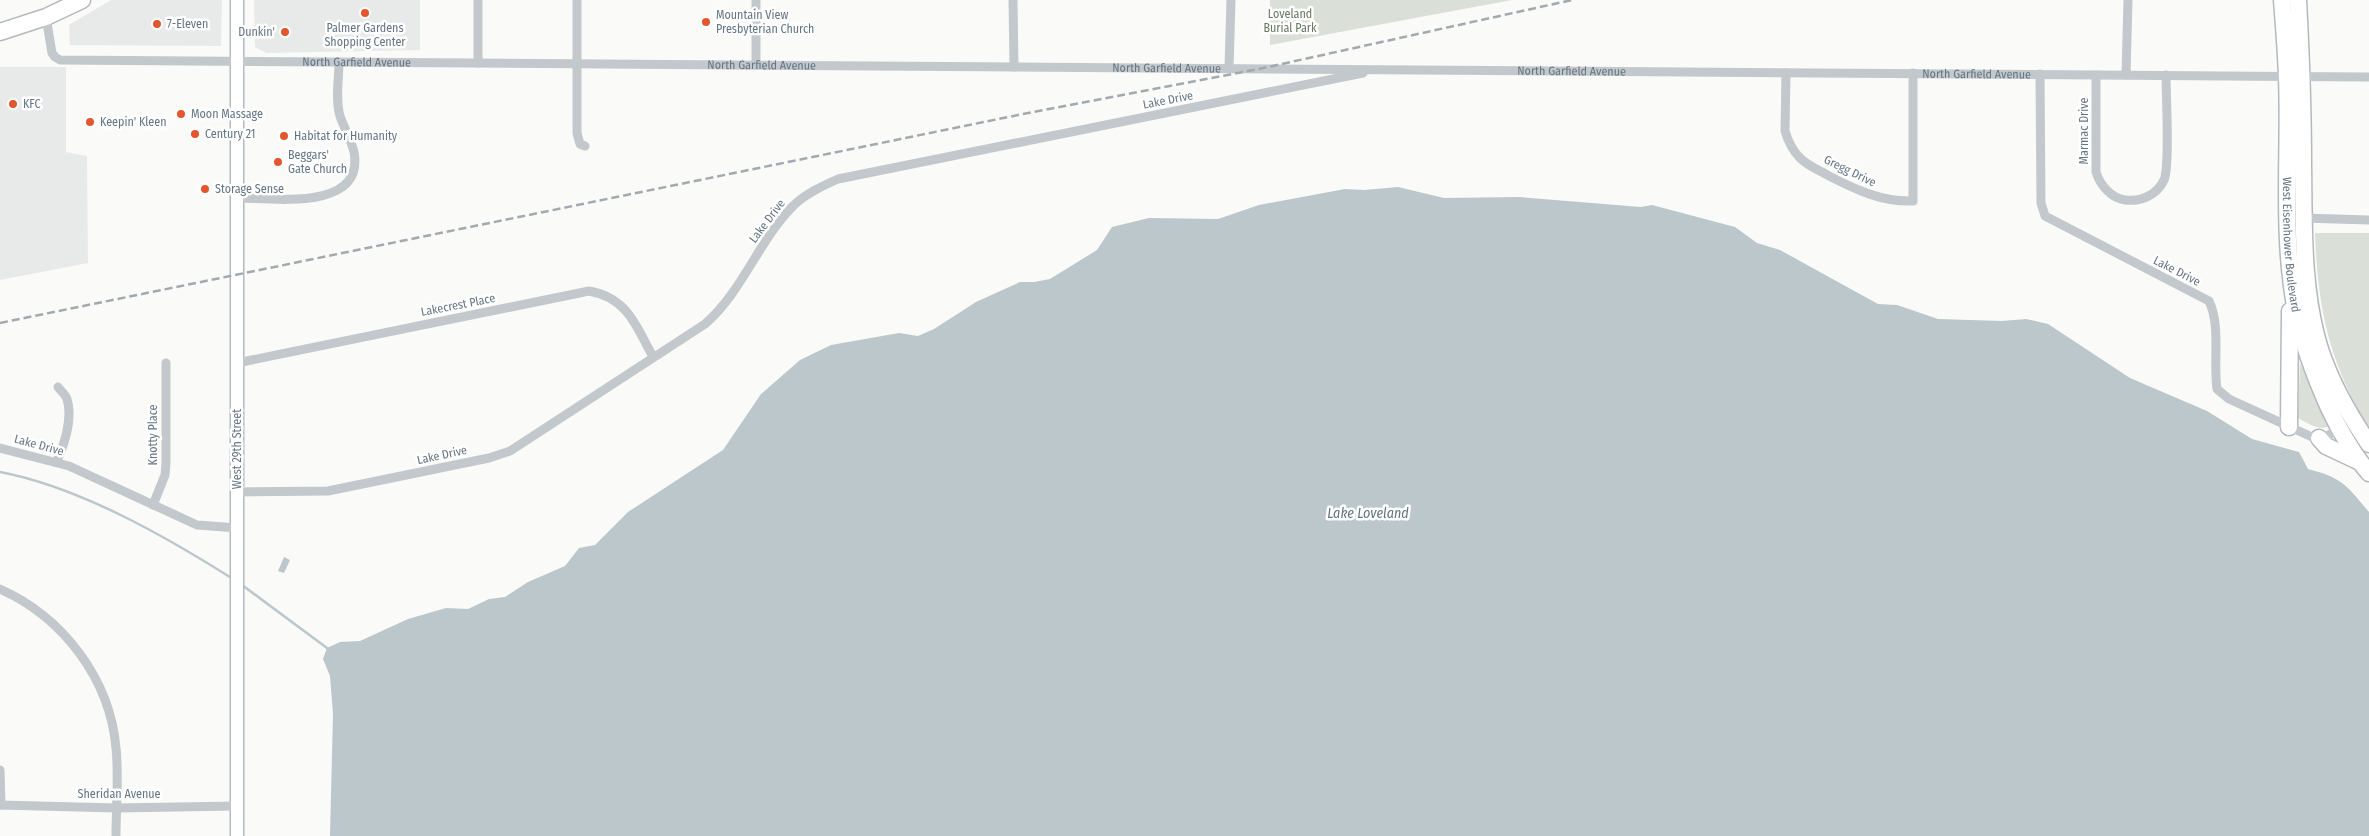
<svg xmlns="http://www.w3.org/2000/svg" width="2369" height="836" font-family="'Fira Sans Condensed',sans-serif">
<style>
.built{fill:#e8e9e9}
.green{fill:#dadfd7}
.water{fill:#bbc7cb}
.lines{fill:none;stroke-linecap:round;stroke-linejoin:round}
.stream{stroke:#bbc7cb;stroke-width:2.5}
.secondary-casing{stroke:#b3babf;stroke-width:15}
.highway-casing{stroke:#b4b9bd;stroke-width:19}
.street{stroke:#c3c8cc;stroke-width:9}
.secondary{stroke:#fff;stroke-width:12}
.highway{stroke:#fff;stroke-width:16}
.rail{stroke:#a2aab0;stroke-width:2.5;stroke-dasharray:8 4;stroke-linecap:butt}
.poi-dot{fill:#e4572e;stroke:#fff;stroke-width:2}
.labels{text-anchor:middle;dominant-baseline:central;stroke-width:5;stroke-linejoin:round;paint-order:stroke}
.park-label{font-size:12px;fill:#687a64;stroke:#fff}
.poi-label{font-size:12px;fill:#657683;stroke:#fff;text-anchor:start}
.street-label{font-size:12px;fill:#657683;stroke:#fff}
.water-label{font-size:14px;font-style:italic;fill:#60757c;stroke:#fff}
</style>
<rect width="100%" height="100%" fill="#fafaf8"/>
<!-- built -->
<path class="built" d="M111 0H222L221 46 70 45 69 25Z
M254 0H420V50L266 53 255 47Z
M0 67H66V152L87 156 88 263 0 280Z"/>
<!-- green -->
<path class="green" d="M1270 0H1512L1270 45Z
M2315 233H2369V429C2329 361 2318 311 2315 233Z
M2300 363 2331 426C2318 431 2309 424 2298 418Z"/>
<!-- water -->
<path class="water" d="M1398 187 1444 198 1519 197 1641 207 1652 205 1735 227 1757 243 1780 250 1878 304 1897 305 1938 319 2002 321 2026 319 2048 324 2130 378 2207 411 2252 439 2299 452 2308 469C2343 478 2346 485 2369 512V836H330L333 714 330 676 323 659 327 648 340 642 360 641 408 619 446 608 468 609 489 599 505 597 528 582 565 566 579 548 595 545 628 512 723 450 761 394 800 360 831 345 899 333 918 336 934 329 976 302 1020 282H1034L1050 279 1097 250 1112 227 1149 218 1218 219 1259 205 1345 189 1364 190Z
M284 557 290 560 284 573 278 571Z"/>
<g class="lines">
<!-- stream -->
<path class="stream" d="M0 472C79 487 165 536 233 579
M242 585 327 648"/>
<defs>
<path id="secondary" d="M237 0V836"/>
<g id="highway">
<path id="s2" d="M2282 0C2284 25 2286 51 2287 76 2290 154 2281 234 2296 311 2303 345 2315 377 2329 408 2340 431 2352 453 2369 473"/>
<path d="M2298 0C2301 56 2303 111 2303 166 2304 225 2302 283 2317 339 2327 376 2348 413 2369 444"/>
<path d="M0 32 46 17 82 0"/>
<path d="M2289 427 2290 311"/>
<path d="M2319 438 2326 446 2360 462"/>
</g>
</defs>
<!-- secondary casing -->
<use href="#secondary" class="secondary-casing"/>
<!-- highway casing -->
<use href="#highway" class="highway-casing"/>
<!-- street -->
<g class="street">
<path d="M478 0V63"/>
<path d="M577 0V133L580 144 585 146"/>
<path d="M756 0V65"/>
<path d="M1013 0 1014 67"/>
<path id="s1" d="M46 17 52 53 55 57 60 60 2369 77"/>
<path d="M1229 68 1231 0"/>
<path d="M1786 73 1785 131C1788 141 1792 150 1800 158 1808 166 1819 170 1829 176 1857 190 1881 202 1913 201V73"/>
<path d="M2040 74 2041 203 2045 216 2209 301C2221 326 2213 361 2217 389L2229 399 2312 437 2327 436 2341 428"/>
<path d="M2096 75V172C2100 185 2111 198 2125 200 2141 202 2157 195 2164 180 2170 167 2166 95 2166 75"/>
<path d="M2126 75 2128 0"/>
<path d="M237 198C272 198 365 212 354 152 351 139 344 128 340 116 335 99 339 79 339 62"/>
<path d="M2302 218 2369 220"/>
<path d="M237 363 589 291C628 298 636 326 653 357"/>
<path d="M0 448 69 466 197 525 238 528"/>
<path d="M57 461C64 445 73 418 67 399 66 395 60 390 58 387"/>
<path d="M237 492 328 491 489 458 510 451 705 324C742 292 758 242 792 207 805 194 822 186 838 179L1363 73"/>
<path d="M153 505 165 475 166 463V363"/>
<path d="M0 589C63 617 110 679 116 748 119 777 116 807 116 836"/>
<path d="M0 770 1 805"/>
<path d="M0 805 116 808 237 806"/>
</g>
<!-- secondary -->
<use href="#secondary" class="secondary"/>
<!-- highway -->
<use href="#highway" class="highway"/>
<!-- rail -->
<path class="rail" d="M0 323 1023 114 1259 69 1572 0"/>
</g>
<!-- markers -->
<g class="poi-dot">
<circle cx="365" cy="13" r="5"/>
<circle cx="706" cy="22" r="5"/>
<circle cx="157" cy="24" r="5"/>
<circle cx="285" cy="32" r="5"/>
<circle cx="13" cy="104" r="5"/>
<circle cx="181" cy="114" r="5"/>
<circle cx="90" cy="122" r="5"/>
<circle cx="195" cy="134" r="5"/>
<circle cx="284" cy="136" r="5"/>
<circle cx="278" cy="162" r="5"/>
<circle cx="205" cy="189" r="5"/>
</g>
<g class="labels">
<!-- park labels -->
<g class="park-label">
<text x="1290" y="14">Loveland<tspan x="1290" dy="14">Burial Park</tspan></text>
</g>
<!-- poi labels -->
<g class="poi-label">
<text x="716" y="15">Mountain View<tspan x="716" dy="14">Presbyterian Church</tspan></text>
<text x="167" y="24">7-Eleven</text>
<text x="365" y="28" text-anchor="middle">Palmer Gardens<tspan x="365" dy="14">Shopping Center</tspan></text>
<text x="275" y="32" text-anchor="end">Dunkin'</text>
<text x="23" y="104">KFC</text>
<text x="191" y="114">Moon Massage</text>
<text x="100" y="122">Keepin' Kleen</text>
<text x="205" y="134">Century 21</text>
<text x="294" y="136">Habitat for Humanity</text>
<text x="288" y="155">Beggars'<tspan x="288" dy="14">Gate Church</tspan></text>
<text x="215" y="189">Storage Sense</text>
</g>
<!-- street labels -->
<g class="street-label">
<text stroke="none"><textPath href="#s1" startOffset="344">North Garfield Avenue</textPath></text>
<text stroke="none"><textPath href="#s1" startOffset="749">North Garfield Avenue</textPath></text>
<text stroke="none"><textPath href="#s1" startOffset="1154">North Garfield Avenue</textPath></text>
<text stroke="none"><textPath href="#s1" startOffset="1559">North Garfield Avenue</textPath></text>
<text stroke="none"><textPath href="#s1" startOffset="1964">North Garfield Avenue</textPath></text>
<text transform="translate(1168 100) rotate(-11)">Lake Drive</text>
<text transform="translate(2084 131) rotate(-90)">Marmac Drive</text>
<text transform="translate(1850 171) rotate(26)">Gregg Drive</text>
<text transform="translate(767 221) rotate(-53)">Lake Drive</text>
<text stroke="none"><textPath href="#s2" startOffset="245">West Eisenhower Boulevard</textPath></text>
<text transform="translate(2177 271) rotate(27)">Lake Drive</text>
<text transform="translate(458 305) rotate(-11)">Lakecrest Place</text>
<text transform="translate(153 435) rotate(-90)">Knotty Place</text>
<text transform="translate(39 445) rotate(15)">Lake Drive</text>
<text transform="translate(237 449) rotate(-90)">West 29th Street</text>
<text transform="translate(442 455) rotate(-12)">Lake Drive</text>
<text x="119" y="794">Sheridan Avenue</text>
</g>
<!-- water labels -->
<g class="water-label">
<text x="1368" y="513">Lake Loveland</text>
</g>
</g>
</svg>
